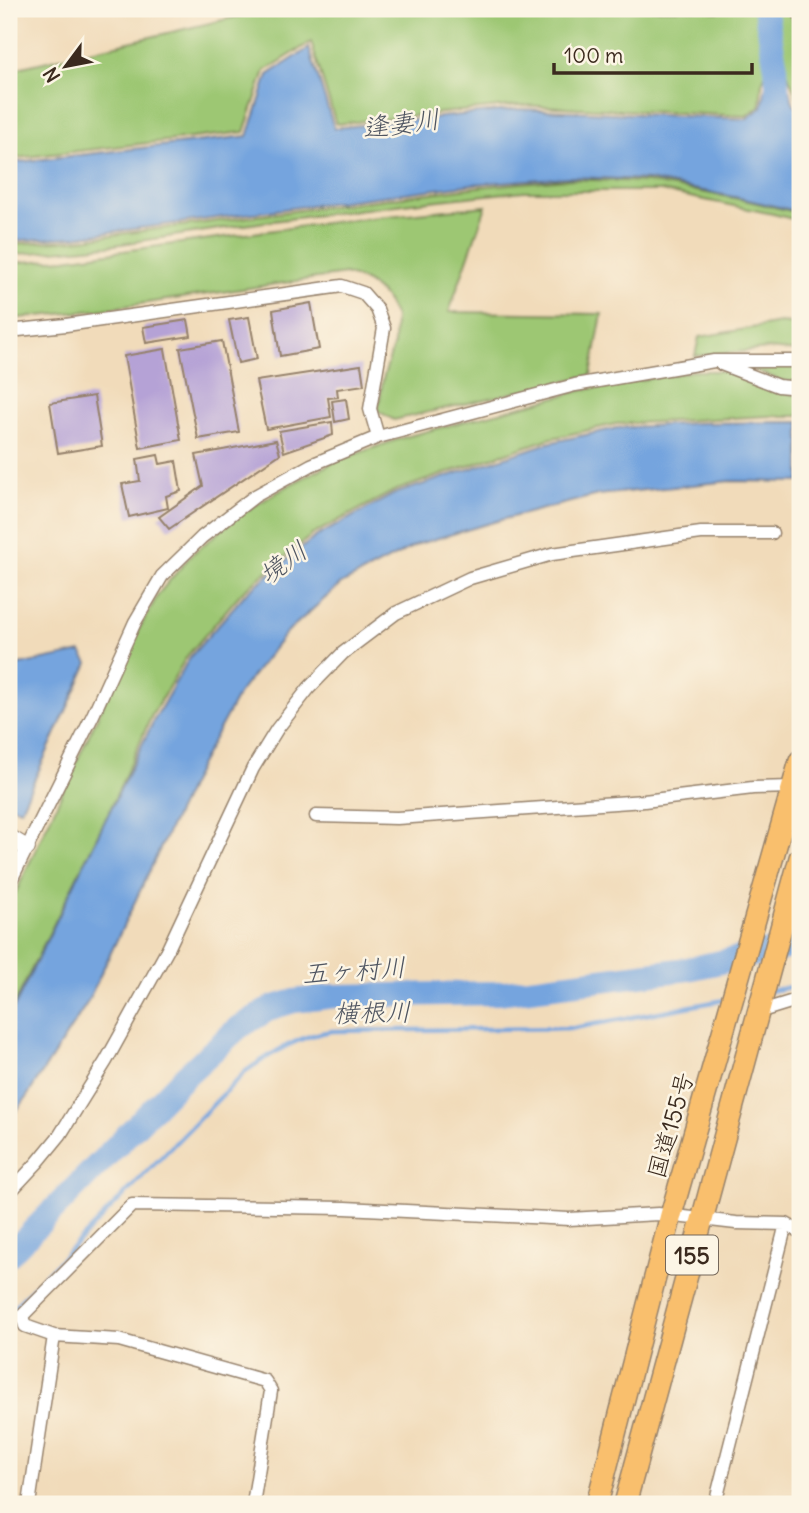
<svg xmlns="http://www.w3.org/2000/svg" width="809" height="1513" font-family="Delius,'Klee One',sans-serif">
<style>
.green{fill:#9dc773;stroke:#6c7848;stroke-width:2}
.water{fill:#74a4de;stroke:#58677e;stroke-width:2}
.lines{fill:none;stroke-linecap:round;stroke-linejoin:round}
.stream{stroke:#74a4de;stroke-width:4.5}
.river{stroke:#74a4de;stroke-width:24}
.building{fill:#b5a2d6}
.minor-casing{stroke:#96826c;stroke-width:15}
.tertiary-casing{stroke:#96826c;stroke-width:18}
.trunk-casing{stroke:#96826c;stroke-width:24}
.minor{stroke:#fff;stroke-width:12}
.tertiary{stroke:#fff;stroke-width:16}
.trunk{stroke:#f9bf6d;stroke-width:21}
.labels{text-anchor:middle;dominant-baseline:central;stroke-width:5;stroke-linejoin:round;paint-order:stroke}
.shield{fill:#fcf5e5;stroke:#75675a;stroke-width:2}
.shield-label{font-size:23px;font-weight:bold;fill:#3b2a1e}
.street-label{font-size:24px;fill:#3b2a1e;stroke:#fcf5e5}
.water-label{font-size:26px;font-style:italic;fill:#4f5561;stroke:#fcf5e5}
</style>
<rect width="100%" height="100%" fill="#fcf5e5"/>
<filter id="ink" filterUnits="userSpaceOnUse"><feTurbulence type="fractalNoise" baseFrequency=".0143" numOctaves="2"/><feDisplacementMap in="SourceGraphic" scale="14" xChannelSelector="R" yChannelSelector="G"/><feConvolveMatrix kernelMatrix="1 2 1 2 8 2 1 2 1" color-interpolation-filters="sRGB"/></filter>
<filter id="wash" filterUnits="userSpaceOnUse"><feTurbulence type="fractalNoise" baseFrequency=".00686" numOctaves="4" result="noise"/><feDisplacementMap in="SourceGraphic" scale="28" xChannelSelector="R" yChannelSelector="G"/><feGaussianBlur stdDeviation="1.57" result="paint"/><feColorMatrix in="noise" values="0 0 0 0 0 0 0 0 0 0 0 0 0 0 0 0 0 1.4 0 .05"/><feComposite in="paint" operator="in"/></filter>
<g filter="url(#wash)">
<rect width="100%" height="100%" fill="#f1dbba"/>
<!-- green -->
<path class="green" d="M270 9H705L716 12 727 9H757L770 63 762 83 760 106 746 116 518 105 336 124 311 42 265 71 244 132 9 159V70Z
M771 9H788L794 25 800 32V105L780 55Z
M567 179 647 182 739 199 800 213V221L773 214 661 191H524L412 203 265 222 108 246 9 255V244L74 240 476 187Z
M486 206 449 312 602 314 591 375 394 420 378 411 383 379 394 344 395 317 384 296 367 282 345 274 98 310 9 319V263L65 259 340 221Z
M780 323 800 325V352L768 349 695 356 699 337Z
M800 363V383L779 380 745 366Z
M693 371H724L776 392 800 395V416H770L616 424 548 439 394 491 313 534 242 592 187 656 151 717 109 812 9 1015V907L133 640 159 593 192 554 241 514 293 483 338 460 405 437 583 390Z"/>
<!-- water -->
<path class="water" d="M309 48 334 128 519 109 746 119 762 107 769 71 782 72 794 104 800 110V212L744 199 648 180 568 177 474 184 73 237 9 241V163L248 136 268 75Z
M800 422V482L730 481 598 495 504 519 418 544 341 584 286 633 239 693 200 764 87 1003 24 1101 9 1120V1018L154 720 190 657 246 593 315 537 394 494 548 443 617 428 697 423Z
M81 652 88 663 21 809 9 806V667Z"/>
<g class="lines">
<!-- stream -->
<path class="stream" d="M770 991 800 985
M9 1312 246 1071C272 1053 300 1035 332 1031L574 1028 724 1000"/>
<!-- river -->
<path class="river" d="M765 9 776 67 778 103
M9 1255 183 1078 238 1028 271 1008 294 1001 336 996 498 993 688 969 800 945"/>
</g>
<g id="blocks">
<!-- building -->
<path class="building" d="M311 303 319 349 280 356 273 310Z
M249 317 257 359 238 363 229 320Z
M188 320 191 336 146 343 143 327Z
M222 341 239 432 198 439 180 348Z
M165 349 181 440 140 448 124 356Z
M361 365 364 385 337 389 338 397 328 398 331 417 266 429 256 381Z
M94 396 102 446 58 453 50 403Z
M346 399 349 419 335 422 332 401Z
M332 422 333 435 284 452 279 431Z
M276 440 280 454 169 529 159 517 203 486 196 455Z
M158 455 160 464 176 461 181 491 166 496 168 508 129 517 122 484 140 481 137 459Z"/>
</g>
</g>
<g filter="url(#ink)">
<use href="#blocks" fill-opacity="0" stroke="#96826c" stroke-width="2"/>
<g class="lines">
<defs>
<path id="minor" d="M796 9 800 15
M9 331 66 325 342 286 363 293 377 309 384 328 370 409 378 437
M721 364 778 386 800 388
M316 816 397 818 644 801 753 788 793 787
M9 884 93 715 135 622 162 576 202 537 255 496 311 465 378 437 575 385 714 361H800
M758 1012 800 999
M9 1193 37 1163 60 1135 106 1061 168 949 253 768 277 729 309 688 343 653 396 613 470 578 552 554 701 533H772
M54 1336 25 1326 22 1316 132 1205 345 1208 569 1219 658 1214 736 1223 786 1224 800 1232
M29 1504 54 1336 119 1340 265 1381 271 1391 253 1504
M715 1504 786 1224"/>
<path id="tertiary" d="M9 837 27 848"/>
<path id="trunk" d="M597 1504 671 1215 800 761
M625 1504 800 858"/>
</defs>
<!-- minor casing -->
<use href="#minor" class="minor-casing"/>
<!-- tertiary casing -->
<use href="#tertiary" class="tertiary-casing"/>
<!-- trunk casing -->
<use href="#trunk" class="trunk-casing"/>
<!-- minor -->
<use href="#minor" class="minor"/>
<!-- tertiary -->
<use href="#tertiary" class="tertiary"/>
<!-- trunk -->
<use href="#trunk" class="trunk"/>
</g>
</g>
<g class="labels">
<!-- shield labels -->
<rect class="shield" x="666" y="1235.5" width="52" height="39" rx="5"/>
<g class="shield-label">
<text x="692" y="1255">155</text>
</g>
<!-- street labels -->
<g class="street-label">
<text transform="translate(670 1125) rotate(-74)">国道155号</text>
</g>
<!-- water labels -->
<g class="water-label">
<text transform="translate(401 123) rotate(-7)">逢妻川</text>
<text transform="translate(283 562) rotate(-36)">境川</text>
<text transform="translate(354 970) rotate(-4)">五ヶ村川</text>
<text transform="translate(372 1012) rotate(-1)">横根川</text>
</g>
</g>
<!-- margin -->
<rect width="809" height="1513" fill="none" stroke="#fcf5e5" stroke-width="35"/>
<!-- north arrow -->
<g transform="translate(66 66) rotate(238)" stroke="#fcf5e5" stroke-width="5" paint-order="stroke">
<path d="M0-5L12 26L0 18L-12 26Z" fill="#3b2a1e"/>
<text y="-10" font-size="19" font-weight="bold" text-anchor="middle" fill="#3b2a1e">N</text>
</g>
<!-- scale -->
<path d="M554 63v10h198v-10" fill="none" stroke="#3b2a1e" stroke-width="3.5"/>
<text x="564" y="63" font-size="21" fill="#3b2a1e" stroke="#fcf5e5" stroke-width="5" paint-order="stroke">100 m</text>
</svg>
